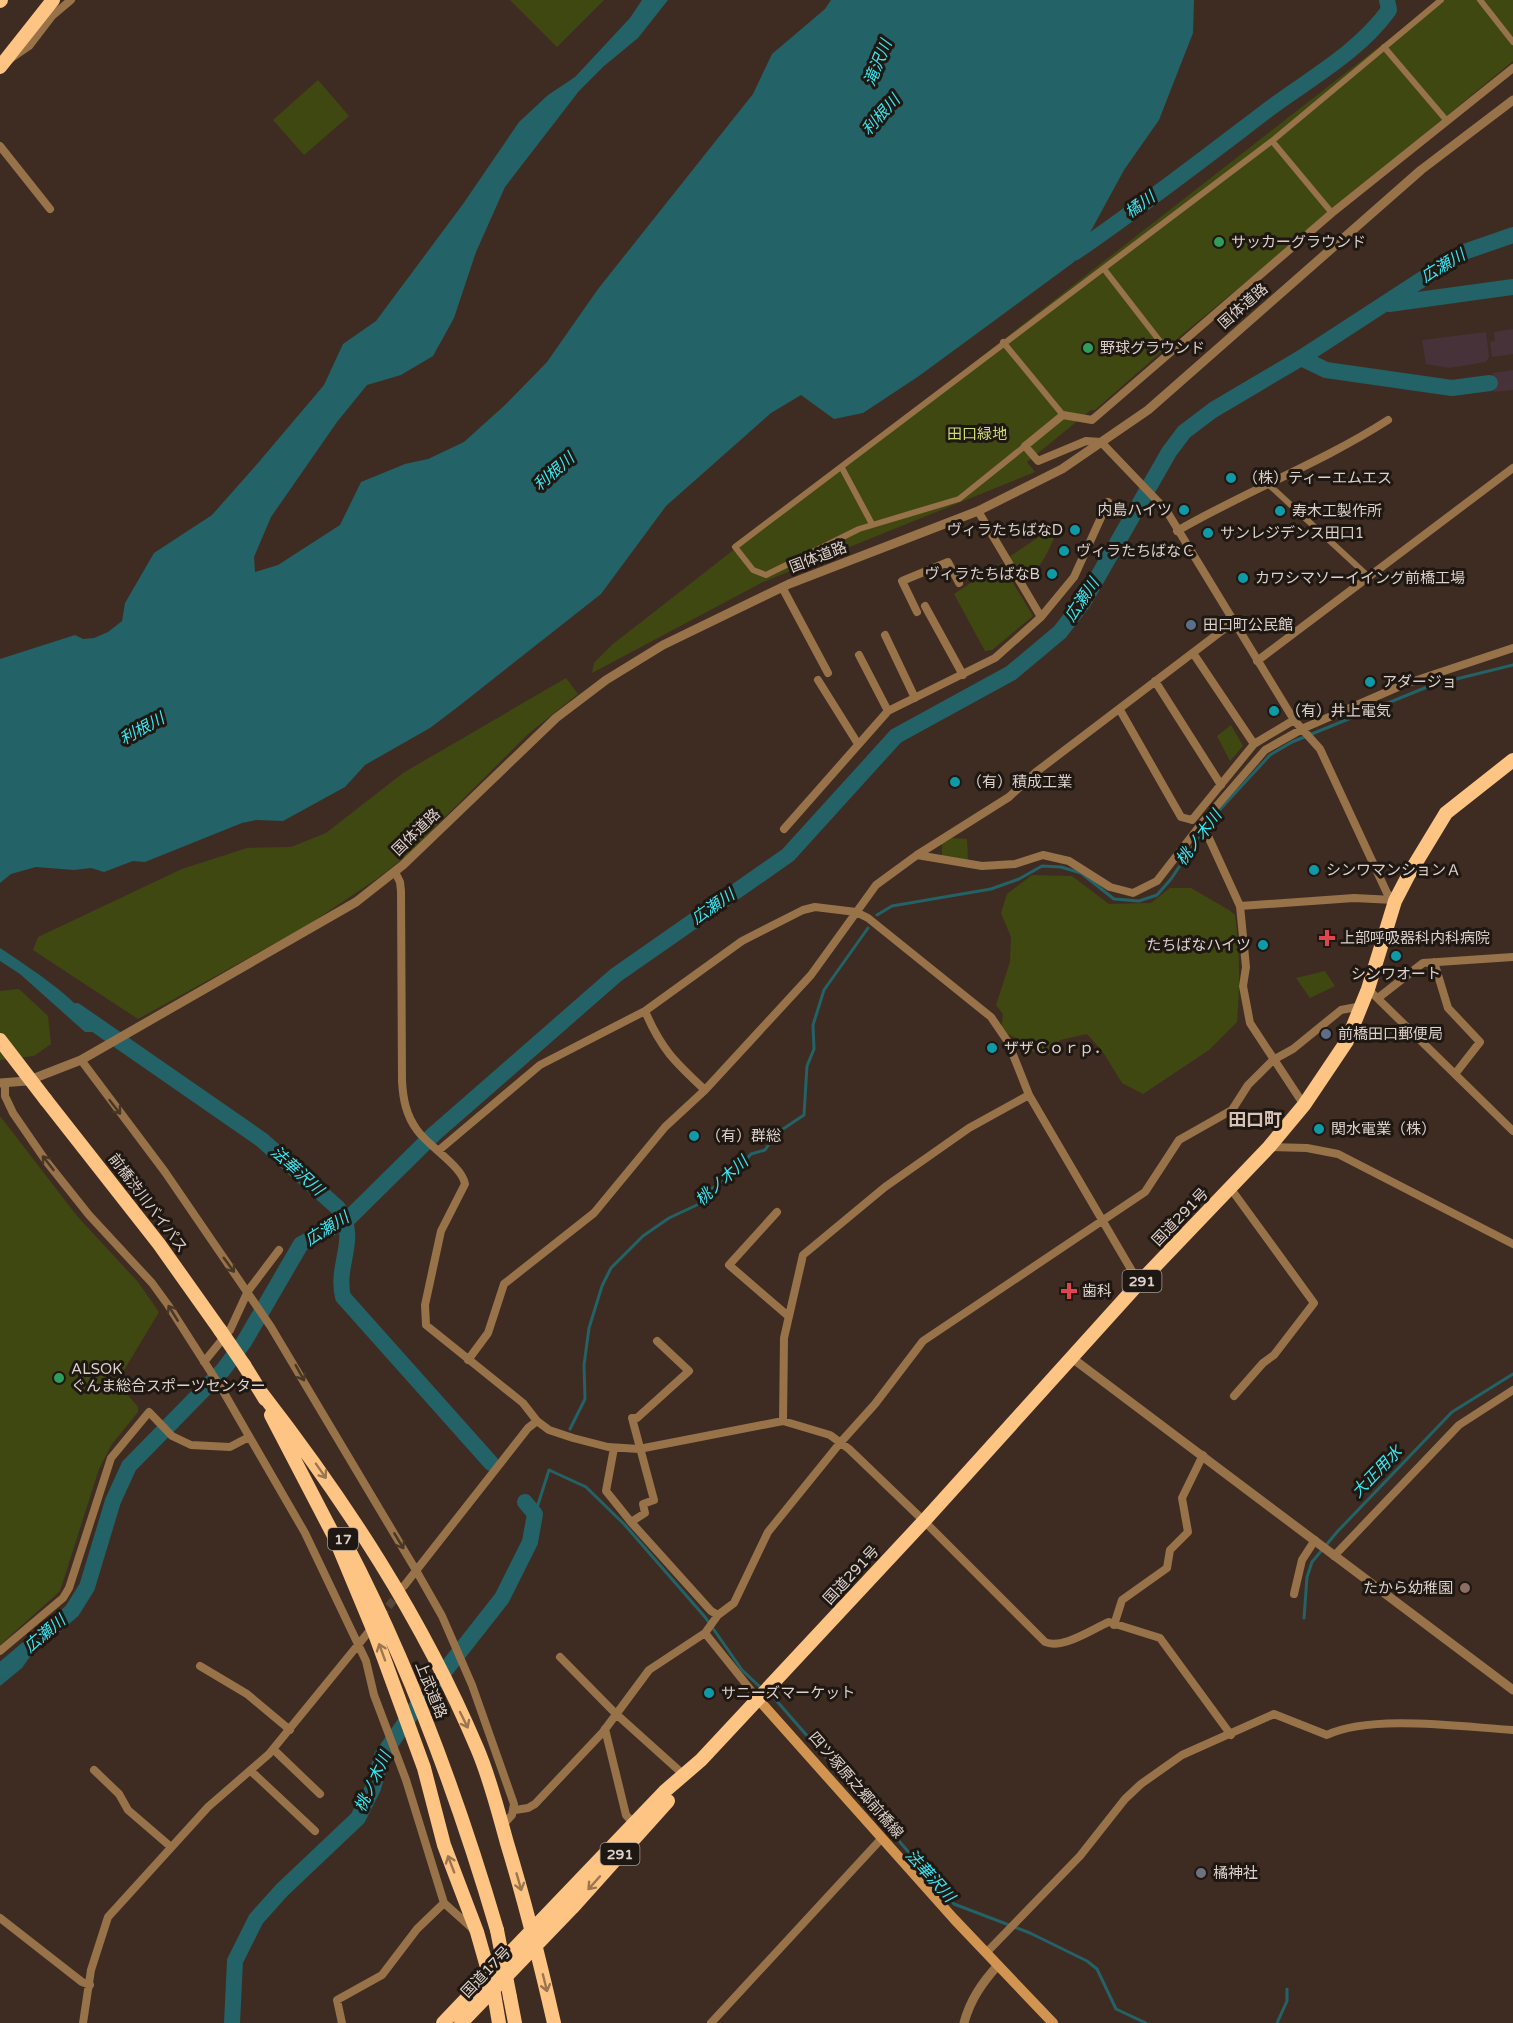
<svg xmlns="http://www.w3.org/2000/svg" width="1513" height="2023" font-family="'Varela Round','Noto Sans JP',sans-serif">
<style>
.industrial{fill:#463238}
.green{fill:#404811}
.water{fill:#236266}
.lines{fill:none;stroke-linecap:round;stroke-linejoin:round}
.stream{stroke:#236266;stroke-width:3}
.river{stroke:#236266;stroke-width:16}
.minor-tunnel{stroke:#56453b;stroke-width:8;stroke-dasharray:8 4;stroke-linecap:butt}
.pedestrian{stroke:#987249;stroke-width:6}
.minor{stroke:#987249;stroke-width:8}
.tertiary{stroke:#987249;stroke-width:9}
.secondary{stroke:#d29551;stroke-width:10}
.trunk{stroke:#fec483;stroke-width:14}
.trunk-bridge{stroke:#fec483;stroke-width:14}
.oneway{stroke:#493725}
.oneway2{stroke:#9a7650}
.leisure-dot{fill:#2e9e5b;stroke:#1f1712;stroke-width:2}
.culture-dot{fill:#0f9aa8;stroke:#1f1712;stroke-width:2}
.service-dot{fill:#5c6f8a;stroke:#1f1712;stroke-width:2}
.health-dot{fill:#e0444e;stroke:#1f1712;stroke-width:2}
.education-dot{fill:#8d6e63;stroke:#1f1712;stroke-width:2}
.worship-dot{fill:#6b7280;stroke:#1f1712;stroke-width:2}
.labels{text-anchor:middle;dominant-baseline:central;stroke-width:6;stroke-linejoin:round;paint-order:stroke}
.shield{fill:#1f1712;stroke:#a49994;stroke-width:1.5}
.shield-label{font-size:14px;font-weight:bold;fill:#ddd1cb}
.poi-label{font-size:15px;fill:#ddd1cb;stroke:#1f1712;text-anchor:start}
.street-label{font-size:15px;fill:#ddd1cb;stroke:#1f1712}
.park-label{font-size:15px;fill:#cadd71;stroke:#1f1712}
.water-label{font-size:16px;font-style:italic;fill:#36e8f2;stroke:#1f1712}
.quarter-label{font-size:18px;font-weight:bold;fill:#d7c0b4;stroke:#1f1712}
</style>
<rect width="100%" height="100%" fill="#3e2c22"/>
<!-- industrial -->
<path class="industrial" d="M1513 329V354L1492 357 1490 342 1495 341 1494 332Z
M1486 332 1489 357 1486 362 1449 368 1426 364 1422 340Z
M1513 370V390L1494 392 1493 373Z"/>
<!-- green -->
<path class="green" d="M510 0H604L557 47Z
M1439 0H1513V61L1161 352 1095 410H1091L1027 462 1035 472 763 582 592 673 594 663 613 644Z
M318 80 349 116 304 155 273 120Z
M1055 526 1058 529C1049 549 1042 569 1024 580L1009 557Z
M1001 563 1033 616 992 650 985 651 954 594Z
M566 678 578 694 528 734 406 856 378 878 308 925 138 1019 33 950 38 937 182 869 247 848 291 847 326 833 403 773Z
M1231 725 1243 746 1230 761 1217 736Z
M951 838 967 839 968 860 942 856V843Z
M1032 875 1072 876 1109 904 1151 903 1170 888H1191L1229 910 1235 915C1240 951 1240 986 1237 1022L1209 1050 1143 1094 1122 1083 1103 1052 1087 1034 1060 1040 1049 1055 1022 1049 1016 1038 1001 1031 1003 1014 996 1005 1010 962 1011 937 1001 913 1007 894Z
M1325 971 1335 986 1310 998 1296 978Z
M19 989 48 1016 51 1044 34 1056 0 1060V991Z
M0 1116 77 1216 138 1282 159 1312 117 1382 138 1407V1412L112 1444 99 1469 60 1591 0 1645Z"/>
<!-- water -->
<path class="water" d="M642 0H668L638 38 604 66 579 91 505 187 476 252 454 318 433 356 401 375 367 385 337 422 271 517 254 557 255 572 278 565 340 525 361 482 405 464 428 459 464 442 505 405 547 362 598 289 753 94 772 54 825 9 831 0H1194L1193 33 1159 120 1124 170 1074 262 919 376 863 413 834 419 801 395 771 413 666 506 601 594 459 706 430 728 365 765 345 787 283 821 256 820 242 823 145 862 133 861 104 872 91 868 74 870 36 867 11 874 0 883V659L75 635 83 639 94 638 108 632 122 621 125 603 154 553 212 515 258 463 324 385 343 344 376 321 463 204 519 122 548 95 575 77 630 18Z
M0 948C25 965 88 1004 95 1032H85L20 974 0 961Z
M58 1616 22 1668 0 1686V1664Z"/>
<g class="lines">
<!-- stream -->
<path class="stream" d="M877 915 892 906 991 889 1019 879 1042 866 1061 867 1081 873 1114 899 1139 901 1157 895 1171 879 1212 818 1270 755 1292 742 1432 685 1513 665
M570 1429 585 1399 584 1365 589 1328 602 1286 611 1268 643 1236 669 1218 699 1204 711 1189 734 1174 751 1154 765 1150 777 1133 804 1115 807 1066 814 1049 813 1025 824 990 868 928
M535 1514 549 1470 586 1487 624 1524 705 1617 742 1670 759 1686
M1304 1618 1307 1577 1312 1562 1337 1532 1452 1412 1513 1374
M775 1699 954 1904 1030 1933 1087 1961 1097 1969 1116 2009 1146 2023
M1277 2023 1287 2001V1989"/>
<!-- river -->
<path class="river" d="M1061 250 1074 253C1140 208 1202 160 1265 112 1307 80 1357 54 1389 10L1387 0
M1389 304 1513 287
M1301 358 1326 370 1452 388 1490 383
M76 1011 262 1140 338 1208C360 1240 335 1262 343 1297L491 1463
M0 1672 72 1611 87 1587 113 1501 129 1466 223 1370 244 1342 301 1244 347 1220 434 1134 616 975 788 855 896 736 1011 673 1060 632 1084 601 1169 452 1184 432 1213 410 1301 358 1464 252 1513 235
M232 2023 235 1961 256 1919 282 1890 358 1818 373 1788 382 1756 414 1710 502 1598 530 1542 535 1514 525 1502"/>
<!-- minor-tunnel -->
<path class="minor-tunnel" d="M381 1616 399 1593"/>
<!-- pedestrian -->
<path class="pedestrian" d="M1480 0 1513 42
M1384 47 1447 121
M1272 141 1332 213
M1104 269 1169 353
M1003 342 1063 415
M1025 446 959 499 859 529 766 575 753 570 735 547 1272 141 1441 0
M842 468 872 524
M1267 483 1369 577"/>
<!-- minor -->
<path class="minor" d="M10 59 29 46 52 16 71 0
M0 146 50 209
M978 511 1041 617
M1177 531C1246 491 1321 463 1388 420
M782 587 828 673
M925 606 963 675
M917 612 902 581 948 562 959 583
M885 635 915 698
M1193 653 1254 744
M859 655 888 711
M1257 661 1513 468
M818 680 858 744
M1155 681 1221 785
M1120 710 1181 817 1192 820 1254 744 1294 720
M1202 823 1240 906 1246 967 1243 986 1250 1023 1304 1105
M784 829 888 711 995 658 1041 617 1074 577 1108 502
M917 855 982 866 1015 864 1043 855 1069 861 1110 887 1133 893 1157 881 1202 823 1265 750 1304 728 1405 684 1513 648
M395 872 400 882 401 891 402 1081C403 1099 406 1115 417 1130 428 1146 462 1166 465 1184L441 1231 425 1305 426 1325 523 1403 537 1421 549 1430 573 1438 608 1447 639 1449 783 1421 830 1435 849 1449 924 1521 1045 1642C1062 1650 1092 1629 1109 1622L1160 1638 1231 1735
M1395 901 1387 893 1320 749 1294 720 1166 510 1101 442 1086 441 1038 461 1025 446 1063 415 1092 420 1332 213 1513 68
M1240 906 1354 898 1394 900
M1434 962 1448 1008 1480 1042 1455 1074
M1368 989 1513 1131
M1378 998 1423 963 1513 957
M645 1011C661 1049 675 1062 705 1090
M81 1060 165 1172 271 1327 417 1572 442 1616 472 1685 514 1804 512 1815 502 1826
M5 1083V1096L13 1113 46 1161 89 1215 152 1283 168 1305 223 1391 305 1533 366 1661 374 1695 406 1780 444 1903 473 1929
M1270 1147 1307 1148 1338 1154 1513 1244
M438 1151 540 1065 645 1011 742 941 803 910 815 907 856 912 868 918 991 1017 1008 1042 1029 1095
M1231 1189 1314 1303 1274 1355 1263 1363 1234 1396
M777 1212 729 1265 787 1315
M657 1341 689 1371 637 1418H632L654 1500 643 1504 645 1513 631 1522 711 1611 718 1615
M468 1360 488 1333 504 1284 594 1213 665 1127 705 1090 811 975 876 885 917 855 1009 797 1036 772 1232 623
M204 1362 230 1330 248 1291 279 1250
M783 1421 784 1338 803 1255 885 1187 969 1128 1029 1095 1139 1283
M614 1448 606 1491 631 1522
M1334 1556 1459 1425 1513 1390
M404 1586 528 1428 537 1421
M1294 1594 1302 1560 1315 1540
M1114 1625 1122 1600 1167 1568 1170 1550 1188 1532 1182 1498 1203 1455
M705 1633 758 1699
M0 1651 63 1598 69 1588 111 1458 149 1412 172 1436 191 1445 230 1447 249 1437
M560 1657 615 1713 684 1775
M200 1666 247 1694 290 1730
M605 1729 626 1815 634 1824
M273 1749 320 1794
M94 1770 119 1794 128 1810 171 1847
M252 1772 315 1831
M515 1810 528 1808 535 1804 603 1732 649 1670 705 1633 718 1615 734 1603 768 1532 840 1443 875 1404 923 1341 1145 1192 1179 1140 1232 1110 1248 1085 1273 1060 1293 1049 1341 1010 1362 1006
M0 1918 82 1982 90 1985
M986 1953 1080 1856 1125 1799 1141 1784 1182 1755 1274 1714 1327 1735C1371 1714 1462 1727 1513 1730
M83 2023 91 1970 108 1917 208 1807 269 1754 371 1629
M342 2023 337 2000 382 1975 417 1929 444 1903
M711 2023 882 1838"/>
<!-- tertiary -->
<path class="tertiary" d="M0 1083 27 1081 81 1060 356 902 403 865 556 718 606 680 663 645 789 584 978 511 1062 469 1148 410 1421 170 1513 100
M1072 1358 1513 1690
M964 2023C970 2000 982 1983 998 1965"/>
<!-- secondary -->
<path class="secondary" d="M758 1699 954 1919 1053 2023"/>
<!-- trunk -->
<path class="trunk" d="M0 1 1 0
M0 67 53 0
M46 1100 159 1244 220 1330
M244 1365 265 1399
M260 1391C346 1502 422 1618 477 1748 490 1778 498 1811 507 1843 525 1902 540 1962 554 2023
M271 1415 335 1538 375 1634 424 1768 444 1845 477 1932 493 1988 499 2023
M346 1544C410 1667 458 1797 497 1930
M510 1997 515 2023
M443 2023 665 1791 701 1760 924 1521 1139 1283 1269 1147 1304 1105 1347 1041 1368 989 1395 901 1409 874 1446 813 1513 760
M461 2023 572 1908 668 1801"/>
<!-- trunk-bridge -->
<path class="trunk-bridge" d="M0 1040 46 1100
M220 1330 244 1365
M497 1930 510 1997"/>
</g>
<!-- one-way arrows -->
<defs><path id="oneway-shaft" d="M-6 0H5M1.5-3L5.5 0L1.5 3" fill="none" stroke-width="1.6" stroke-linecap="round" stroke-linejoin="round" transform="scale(1.5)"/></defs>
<g class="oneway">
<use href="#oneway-shaft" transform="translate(115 1107) rotate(52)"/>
<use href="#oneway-shaft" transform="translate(48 1163) rotate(-128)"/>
<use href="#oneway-shaft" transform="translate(229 1265) rotate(54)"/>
<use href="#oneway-shaft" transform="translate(173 1313) rotate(-122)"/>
<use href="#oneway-shaft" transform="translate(300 1373) rotate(61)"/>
<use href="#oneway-shaft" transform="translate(399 1541) rotate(59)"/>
</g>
<g class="oneway2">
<use href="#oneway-shaft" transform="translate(321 1471) rotate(55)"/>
<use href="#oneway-shaft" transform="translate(382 1652) rotate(-110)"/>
<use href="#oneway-shaft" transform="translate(464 1720) rotate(64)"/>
<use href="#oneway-shaft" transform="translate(451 1864) rotate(-111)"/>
<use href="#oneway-shaft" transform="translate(519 1882) rotate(74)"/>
<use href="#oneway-shaft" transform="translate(594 1883) rotate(132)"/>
<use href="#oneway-shaft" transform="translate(545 1983) rotate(76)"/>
</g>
<!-- markers -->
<g class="leisure-dot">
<circle cx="1219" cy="242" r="6"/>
<circle cx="1088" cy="348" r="6"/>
<circle cx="59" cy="1378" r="6"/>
</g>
<g class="culture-dot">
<circle cx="1231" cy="478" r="6"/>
<circle cx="1184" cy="510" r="6"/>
<circle cx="1280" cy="511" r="6"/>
<circle cx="1075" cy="530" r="6"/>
<circle cx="1208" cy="533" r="6"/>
<circle cx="1064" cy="551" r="6"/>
<circle cx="1052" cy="574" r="6"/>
<circle cx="1243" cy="578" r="6"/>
<circle cx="1370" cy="682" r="6"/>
<circle cx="1274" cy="711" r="6"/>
<circle cx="955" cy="782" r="6"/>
<circle cx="1314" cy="870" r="6"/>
<circle cx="1263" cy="945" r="6"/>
<circle cx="1396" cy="956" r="6"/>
<circle cx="992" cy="1048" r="6"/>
<circle cx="1319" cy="1129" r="6"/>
<circle cx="694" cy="1136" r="6"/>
<circle cx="709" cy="1693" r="6"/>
</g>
<g class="service-dot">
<circle cx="1191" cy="625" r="6"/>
<circle cx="1326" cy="1034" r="6"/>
</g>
<g class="health-dot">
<path d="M1324 929h6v6h6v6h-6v6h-6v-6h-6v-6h6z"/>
<path d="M1066 1282h6v6h6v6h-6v6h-6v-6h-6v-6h6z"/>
</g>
<circle class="education-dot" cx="1465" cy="1588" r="6"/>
<circle class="worship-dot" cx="1201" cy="1873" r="6"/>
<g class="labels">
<!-- shield labels -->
<g class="shield">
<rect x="1122.5" y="1270" width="39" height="22" rx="4.5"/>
<rect x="328" y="1528" width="30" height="22" rx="4.5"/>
<rect x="600.5" y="1843" width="39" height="22" rx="4.5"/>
</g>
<g class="shield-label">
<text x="1142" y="1281">291</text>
<text x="343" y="1539">17</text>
<text x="620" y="1854">291</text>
</g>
<!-- poi labels -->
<g class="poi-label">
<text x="1231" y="242">サッカーグラウンド</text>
<text x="1100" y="348">野球グラウンド</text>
<text x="1243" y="478">（株）ティーエムエス</text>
<text x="1172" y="510" text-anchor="end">内島ハイツ</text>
<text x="1292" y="511">寿木工製作所</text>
<text x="1063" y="530" text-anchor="end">ヴィラたちばなD</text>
<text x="1220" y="533">サンレジデンス田口1</text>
<text x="1076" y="551">ヴィラたちばなＣ</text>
<text x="1040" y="574" text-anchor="end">ヴィラたちばなB</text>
<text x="1255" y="578">カワシマソーイイング前橋工場</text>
<text x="1203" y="625">田口町公民館</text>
<text x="1382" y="682">アダージョ</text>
<text x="1286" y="711">（有）井上電気</text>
<text x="967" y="782">（有）積成工業</text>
<text x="1326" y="870">シンワマンションＡ</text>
<text x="1340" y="938">上部呼吸器科内科病院</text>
<text x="1251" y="945" text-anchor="end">たちばなハイツ</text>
<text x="1396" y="974" text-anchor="middle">シンワオート</text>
<text x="1338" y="1034">前橋田口郵便局</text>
<text x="1004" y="1048">ザザＣｏｒｐ．</text>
<text x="1331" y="1129">関水電業（株）</text>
<text x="706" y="1136">（有）群総</text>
<text x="1082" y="1291">歯科</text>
<text x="71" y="1369">ALSOK<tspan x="71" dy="17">ぐんま総合スポーツセンター</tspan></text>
<text x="1453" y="1588" text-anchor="end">たから幼稚園</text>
<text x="721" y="1693">サニーズマーケット</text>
<text x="1213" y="1873">橘神社</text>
</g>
<!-- street labels -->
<g class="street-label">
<text transform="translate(1243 306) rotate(-41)">国体道路</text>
<text transform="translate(818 557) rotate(-21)">国体道路</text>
<text transform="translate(416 832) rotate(-44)">国体道路</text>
<text transform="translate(148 1203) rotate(53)">前橋渋川バイパス</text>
<text transform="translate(1180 1217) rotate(-46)">国道291号</text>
<text transform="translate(851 1575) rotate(-47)">国道291号</text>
<text transform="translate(431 1690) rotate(68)">上武道路</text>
<text transform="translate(856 1785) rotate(49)">四ツ塚原之郷前橋線</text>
<text transform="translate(486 1972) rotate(-46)">国道17号</text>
</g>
<!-- park labels -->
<g class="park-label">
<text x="977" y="434">田口緑地</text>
</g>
<!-- water labels -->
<g class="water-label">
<text transform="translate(878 63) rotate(-68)">滝沢川</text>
<text transform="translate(881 115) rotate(-48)">利根川</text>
<text transform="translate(1140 205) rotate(-36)">橘川</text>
<text transform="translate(1443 266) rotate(-31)">広瀬川</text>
<text transform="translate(554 472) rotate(-41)">利根川</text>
<text transform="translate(1082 600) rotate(-56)">広瀬川</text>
<text transform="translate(142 729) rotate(-29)">利根川</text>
<text transform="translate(1199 838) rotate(-53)">桃ノ木川</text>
<text transform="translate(713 907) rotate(-35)">広瀬川</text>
<text transform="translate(297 1171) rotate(42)">法華沢川</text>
<text transform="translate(722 1181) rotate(-42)">桃ノ木川</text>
<text transform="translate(327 1229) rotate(-32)">広瀬川</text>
<text transform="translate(1377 1472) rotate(-46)">大正用水</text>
<text transform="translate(45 1634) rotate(-40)">広瀬川</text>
<text transform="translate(373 1782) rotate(-65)">桃ノ木川</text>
<text transform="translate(930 1876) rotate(48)">法華沢川</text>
</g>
<!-- quarter labels -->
<g class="quarter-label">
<text x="1255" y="1120">田口町</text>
</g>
</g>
</svg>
